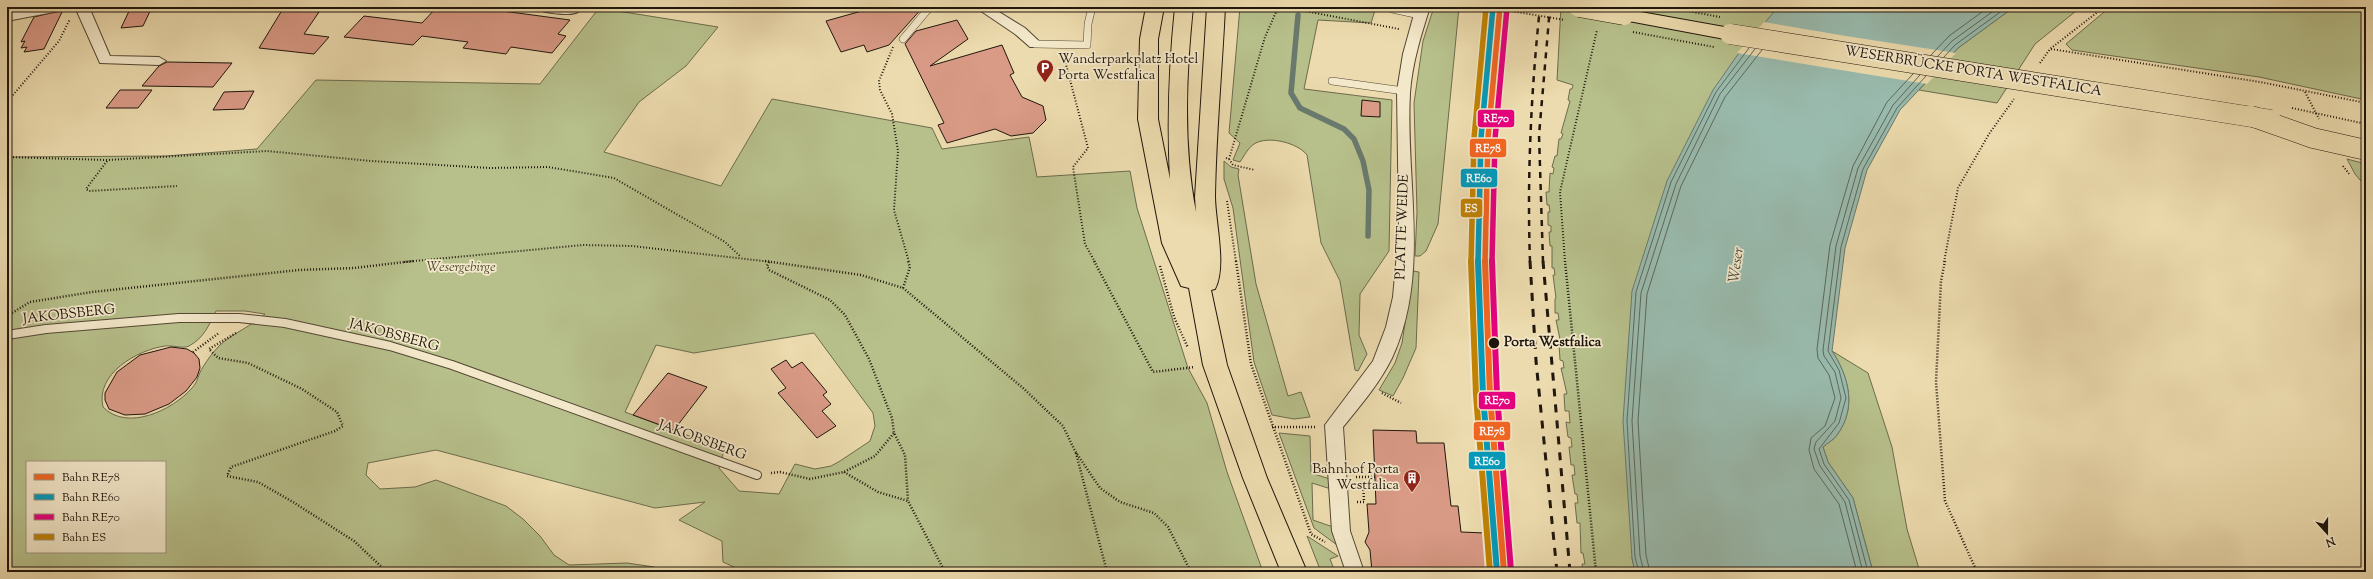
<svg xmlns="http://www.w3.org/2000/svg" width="2373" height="579" font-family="'Sorts Mill Goudy',serif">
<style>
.green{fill:#b7c08b;stroke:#6c6b4c;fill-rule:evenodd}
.water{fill:#99bbae;stroke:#69796d}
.pier{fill:#ecdbae}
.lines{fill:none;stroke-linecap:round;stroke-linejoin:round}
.shore{stroke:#5c685d;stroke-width:1}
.stream{stroke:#69796d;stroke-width:5.5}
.building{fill:#d99a86;stroke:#20160c}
.lane-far1-casing{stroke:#534734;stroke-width:8}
.lane-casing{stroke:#534734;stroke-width:10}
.street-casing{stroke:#534734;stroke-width:2}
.primary-casing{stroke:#20160c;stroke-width:2}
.path-far1{stroke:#20160c;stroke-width:2;stroke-dasharray:1 2;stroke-linecap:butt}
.path{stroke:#20160c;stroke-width:2.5;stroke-dasharray:1 2;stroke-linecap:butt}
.lane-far1{stroke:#f3e8ca;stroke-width:7}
.lane{stroke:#f3e8ca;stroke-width:8}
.street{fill:#f3e8ca;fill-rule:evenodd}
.primary{fill:#ecdbae;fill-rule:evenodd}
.rail-far1{stroke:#20160c;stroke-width:2.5;stroke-dasharray:6 6;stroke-linecap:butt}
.rail{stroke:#20160c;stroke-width:3;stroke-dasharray:8 8;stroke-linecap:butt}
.primary-bridge-casing{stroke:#20160c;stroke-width:21;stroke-linecap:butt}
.highway-bridge-casing{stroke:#20160c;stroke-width:21;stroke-linecap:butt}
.path-bridge{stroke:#20160c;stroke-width:2;stroke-dasharray:1 2;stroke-linecap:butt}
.primary-bridge{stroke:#ecdbae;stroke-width:20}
.highway-bridge{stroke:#ecdbae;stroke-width:20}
.rail-1-far1-casing{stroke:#f3e8ca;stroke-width:8}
.rail-1-casing{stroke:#f3e8ca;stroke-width:10}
.rail-2-far1-casing{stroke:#f3e8ca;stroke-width:8}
.rail-2-casing{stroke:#f3e8ca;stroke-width:10}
.rail-3-far1-casing{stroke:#f3e8ca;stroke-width:8}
.rail-3-casing{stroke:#f3e8ca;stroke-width:10}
.rail-4-far1-casing{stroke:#f3e8ca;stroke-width:8}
.rail-4-casing{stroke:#f3e8ca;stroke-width:10}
.rail-1-far1{stroke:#f26522;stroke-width:5.5}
.rail-1{stroke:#f26522;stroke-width:6}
.rail-2-far1{stroke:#039abb;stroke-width:5.5}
.rail-2{stroke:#039abb;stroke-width:6}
.rail-3-far1{stroke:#e5007d;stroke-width:5.5}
.rail-3{stroke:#e5007d;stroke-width:6}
.rail-4-far1{stroke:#c18203;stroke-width:5.5}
.rail-4{stroke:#c18203;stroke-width:6}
.stop-dot{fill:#20160c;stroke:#f3e8ca;stroke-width:1.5}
.labels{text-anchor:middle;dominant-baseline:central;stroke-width:3.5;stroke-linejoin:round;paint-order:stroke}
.poi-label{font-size:14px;fill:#20160c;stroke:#f3e8ca;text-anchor:start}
.street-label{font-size:14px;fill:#20160c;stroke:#f3e8ca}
.park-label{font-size:14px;font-style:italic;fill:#4d4932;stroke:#f3e8ca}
.stop-label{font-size:14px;font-weight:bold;fill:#20160c;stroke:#f3e8ca;text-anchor:start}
.water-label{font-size:15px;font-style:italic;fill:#4a5045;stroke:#f3e8ca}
.line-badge{stroke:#f3e8ca;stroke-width:1.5}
.badge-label{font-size:11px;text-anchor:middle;font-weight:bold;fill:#fff}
</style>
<rect width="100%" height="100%" fill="#ecdbae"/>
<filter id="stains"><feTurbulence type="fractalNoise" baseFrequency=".005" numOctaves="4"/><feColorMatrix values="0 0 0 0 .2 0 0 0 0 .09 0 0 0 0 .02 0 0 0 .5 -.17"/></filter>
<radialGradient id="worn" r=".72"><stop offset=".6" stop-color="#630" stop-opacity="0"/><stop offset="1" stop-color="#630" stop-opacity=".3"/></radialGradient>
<!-- green -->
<path class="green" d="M1240 7H1376L1371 23 1318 20 1304 89 1392 100 1389 251 1360 294 1359 335 1367 354 1358 371 1355 370 1340 281 1321 243 1307 155C1298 143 1268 135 1254 144 1248 148 1244 156 1240 162L1233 160 1240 143 1229 133Z
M1434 7H1459L1438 224 1426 251 1420 256H1415L1417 212 1414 103 1423 41Z
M1561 7H1778L1772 17 1632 558 1635 572H1583L1582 564H1585L1583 553H1581L1580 523H1577L1575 503H1578L1577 494H1575L1572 475H1575L1574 465H1571L1569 447H1572L1571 438 1568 437 1566 422 1570 423 1569 411H1565L1564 394H1567L1561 368H1564L1563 361 1560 360 1559 344H1561L1556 320H1559L1558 313H1555V299L1556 298 1553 275H1555L1554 268H1552V246H1550L1549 232H1551V226L1548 225V212H1550L1549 205H1547L1546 192H1549L1550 173 1553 174 1554 168 1552 167 1555 156H1557L1559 139H1561L1563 134 1561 133 1570 101 1568 100 1570 89H1572L1573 85 1557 80Z
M2014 7H2081L2035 44 1997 103 1919 90 1958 48Z
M2110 7H2366V100L2259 77 2072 50 2066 44Z
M599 8 718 27 686 66 639 102 604 152 721 186 772 99 932 128 942 149 1029 137 1037 177 1130 171 1137 208 1188 368 1207 403 1227 472 1263 572H745L723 562 722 541 679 520 705 502 655 508 436 450 368 463 366 475 380 489 415 487 436 480 506 506 523 519 540 536 554 555 569 565 627 563 654 567 662 572H7V157L166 156 257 149 316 80 540 84ZM216 311H245L265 314C252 326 233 333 220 345 214 351 207 360 203 367 198 374 198 382 192 388 173 410 127 432 103 407 95 374 137 350 165 346 172 345 184 349 189 346 204 338 209 325 216 311ZM814 333 873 413 875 426 870 441 840 461 831 466 815 469 795 464 779 494 739 491 719 468 725 447 705 442 625 412 656 345 694 353ZM27 462H165V552H27Z
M2347 159 2366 164V187L2355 174Z
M1224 161 1231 167 1239 169 1238 175 1256 284 1288 396 1301 392 1310 417 1294 419 1272 415 1254 362 1233 208 1224 179Z
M1413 271 1419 272 1416 348 1403 378 1393 396 1379 390 1395 363 1402 343Z
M1832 351 1868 373 1892 447 1907 529 1920 572H1873L1853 498 1828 462 1823 447C1827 443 1834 440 1837 435 1857 408 1849 377 1832 351Z
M1279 433 1310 436 1311 473 1330 479 1331 489 1312 483 1313 520 1333 527 1341 548 1314 528Z
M1307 536 1338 556 1330 559 1335 572H1321Z"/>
<!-- water -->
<path class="water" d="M1778 7H2014L1958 48 1900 110 1867 170 1845 248 1832 351C1849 377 1857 408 1837 435 1834 440 1827 443 1823 447L1828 462 1853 498 1873 572H1635L1632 558 1623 421 1632 291 1667 181 1713 90 1736 57Z"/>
<!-- pier -->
<path class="pier" d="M1764 22 1846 36 1956 53 1927 84 1737 53Z"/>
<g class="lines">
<!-- shore -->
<path class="shore" d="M1931 55 1949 36 1989 7
M1938 56 1952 41 1999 7
M1944 57 1955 45 2007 7
M1639 572 1635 557 1627 421 1636 292 1671 182 1716 92 1749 48
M1644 572 1640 556 1632 421 1641 293 1676 184 1720 94 1755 49
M1650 572 1646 555 1638 421 1647 294 1681 186 1725 97 1762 50
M1857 572 1839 504 1814 469 1809 450 1811 438 1825 426 1835 398 1829 375 1818 358 1817 349 1830 245 1853 166 1887 102 1913 74
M1863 572 1845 502 1820 466 1814 449 1816 442 1835 421 1841 398 1835 372 1824 356 1823 350 1836 246 1858 168 1893 105 1920 75
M1868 572 1849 500 1824 464 1819 449 1839 423 1846 398 1839 370 1828 351 1841 247 1863 169 1897 108 1926 76"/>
<!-- stream -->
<path class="stream" d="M1298 15 1291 93 1300 108 1344 129 1354 139 1363 161 1369 190 1368 236"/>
</g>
<!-- building -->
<path class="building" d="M131 7H152L143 26 121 28Z
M284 7H320L317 12H319L304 34 329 37 314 54 259 48Z
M437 7 478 10 480 8 570 20 558 34 566 36 552 53 511 47 506 54 463 48 468 42 422 36 413 45 344 37 364 16 422 23Z
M876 7H923L889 45 867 52 864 45 841 52 826 21Z
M63 10 44 49 24 52 27 47 21 48 25 41 21 42 34 17Z
M957 20 968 39 930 66 1002 45 1014 73 1010 75 1022 97 1043 106 1046 120 1033 133 1011 136 995 129 947 143 938 125 944 123 905 44 916 31Z
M167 62 232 63 213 87 142 86 159 66Z
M120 90H152L138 108H106Z
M254 91 244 109 213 110 224 92Z
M1362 100 1380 102V117L1361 116Z
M171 347 187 349 194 353 199 359 200 368 197 377 186 391 169 404 145 414 125 415 109 409 105 400V393L117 372 140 355Z
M786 360 792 368 802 362 827 392 823 395 831 404 822 411 836 426 817 438 778 393 786 388 771 369Z
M668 373 707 387 674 430 633 415Z
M1373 430 1416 431 1417 443H1444L1451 506H1458L1461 532 1485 533 1489 572H1372L1370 550 1365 542 1369 532 1367 504H1376Z"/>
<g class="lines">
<defs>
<path id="lane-far1" d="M1393 7 1392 9 1420 15
M903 39 930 7
M1035 44 1087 45 1088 24 1092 7
M1332 81 1404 91"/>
<path id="lane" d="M7 335 46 329 179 318H239L285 323 390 346 452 365 757 475"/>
<path id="street" d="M38 7H66L59 11 7 21V13Z
M75 7H89L110 56 159 57 166 61 159 65 100 63Z
M535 7H572L579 11C574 17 540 13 535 7Z
M975 7H991L1025 28 1042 44 1040 47H1030L1015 34Z
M1416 7H1430C1421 35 1412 64 1410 93 1405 180 1431 274 1392 358 1379 384 1361 405 1343 427L1350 531 1364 572H1346L1332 531 1325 425 1373 361 1386 327 1393 297 1399 231 1397 91 1403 54Z"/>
<path id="primary" d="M1146 7H1164L1158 39V119L1170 179C1167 120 1169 65 1175 7H1193C1186 75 1183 145 1196 212L1195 197 1207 7H1225C1222 70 1216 133 1215 196 1215 221 1227 267 1215 289L1211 290 1227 365 1267 478 1307 572H1281L1243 478 1203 365 1189 288 1181 286 1162 243 1138 119 1140 39Z
M1624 9 1730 28 1736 30 1739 34 1736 38 1730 40 1618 19 1615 15 1618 11Z"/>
</defs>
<!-- lane-far1 casing -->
<use href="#lane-far1" class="lane-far1-casing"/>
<!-- lane casing -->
<use href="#lane" class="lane-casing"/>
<!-- street casing -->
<use href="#street" class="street-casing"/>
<!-- primary casing -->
<use href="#primary" class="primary-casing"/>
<!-- path-far1 -->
<path class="path-far1" d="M893 47 879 81 880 90 892 114 898 151 894 210 909 262
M2051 49 2260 82 2366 103
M1064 57 1088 148 1073 167 1085 244 1095 262
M2040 63 2050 49 2104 7
M2305 92 2319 119
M7 102 59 41 70 19
M7 157 107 160 267 151 371 161 490 168 548 167 614 178 725 242 741 257
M1226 158 1229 159 1265 37 1276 12 1289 8 1399 29
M1229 159 1233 165 1255 170
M107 161 86 189 89 191 177 186
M2343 166 2350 175
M1227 201 1236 262
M404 262 583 245 632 246 772 262
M1565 262 1560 192 1597 30
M1944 262 1958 188 1989 134 2014 99"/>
<!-- path -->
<path class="path" d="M765 261 861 275 903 288 1023 388 1063 426 1075 451 1100 488 1120 502 1154 513 1168 527 1191 572
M1094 261 1153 372 1195 367
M1236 261 1251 364 1311 534 1325 542
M1565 261 1596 572
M1945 261 1941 281 1936 382 1945 501 1977 572
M769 262 767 266 769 270 830 300 845 315 869 359 892 418 894 433 905 455 908 501
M1160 266 1174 317 1188 348
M903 288 910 267 908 261
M7 316 30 302 92 292 299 270 354 268 413 261
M236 333 209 349 218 358 248 363 302 389 337 412 343 426 335 431 231 467 227 476 258 482 293 502 354 541 387 572
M193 352 219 333
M1382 393 1401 403
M1272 427H1316
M1076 453 1107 572
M844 472 878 492 908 501 945 572
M771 473 780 472 810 479 844 472 875 456 894 433
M1356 477H1376
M1357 502H1364L1363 480"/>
<!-- lane-far1 -->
<use href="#lane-far1" class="lane-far1"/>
<!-- lane -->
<use href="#lane" class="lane"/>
<!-- street -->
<use href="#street" class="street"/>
<!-- primary -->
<use href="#primary" class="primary"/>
<!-- rail-far1 -->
<path class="rail-far1" d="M1530 262C1527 177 1531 92 1540 7
M1543 262 1539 135 1550 7"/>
<!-- rail -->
<path class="rail" d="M1530 261 1536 361 1557 572
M1543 261 1570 572"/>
<defs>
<path id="primary-bridge" d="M1579 7 1624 15
M1730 34 2271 120"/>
<path id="highway-bridge" d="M2251 116 2313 138 2366 150"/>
</defs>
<!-- primary-bridge casing -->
<use href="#primary-bridge" class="primary-bridge-casing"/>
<!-- highway-bridge casing -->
<use href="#highway-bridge" class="highway-bridge-casing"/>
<!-- path-bridge -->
<path class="path-bridge" d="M1488 7 1565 20
M1666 7 1720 17
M1633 32 1714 47
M2292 108 2366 124"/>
<!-- primary-bridge -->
<use href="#primary-bridge" class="primary-bridge"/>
<!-- highway-bridge -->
<use href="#highway-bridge" class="highway-bridge"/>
<defs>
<path id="rail-1-far1" d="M1485 262 1488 138 1500 7"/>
<path id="rail-1" d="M1485 261 1490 395 1504 572"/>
<path id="rail-2-far1" d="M1478 262 1481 138 1493 7"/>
<path id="rail-2" d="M1478 261 1483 395 1497 572"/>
<path id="rail-3-far1" d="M1492 262 1495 139 1507 8"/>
<path id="rail-3" d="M1492 261 1497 395 1511 571"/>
<path id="rail-4-far1" d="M1471 262 1474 138 1486 7"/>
<path id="rail-4" d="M1471 261 1476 395 1490 572"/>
</defs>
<!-- rail-1-far1 casing -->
<use href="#rail-1-far1" class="rail-1-far1-casing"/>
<!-- rail-1 casing -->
<use href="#rail-1" class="rail-1-casing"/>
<!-- rail-2-far1 casing -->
<use href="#rail-2-far1" class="rail-2-far1-casing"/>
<!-- rail-2 casing -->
<use href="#rail-2" class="rail-2-casing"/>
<!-- rail-3-far1 casing -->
<use href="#rail-3-far1" class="rail-3-far1-casing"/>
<!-- rail-3 casing -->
<use href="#rail-3" class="rail-3-casing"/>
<!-- rail-4-far1 casing -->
<use href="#rail-4-far1" class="rail-4-far1-casing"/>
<!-- rail-4 casing -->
<use href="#rail-4" class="rail-4-casing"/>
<!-- rail-1-far1 -->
<use href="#rail-1-far1" class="rail-1-far1"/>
<!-- rail-1 -->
<use href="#rail-1" class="rail-1"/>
<!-- rail-2-far1 -->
<use href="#rail-2-far1" class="rail-2-far1"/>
<!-- rail-2 -->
<use href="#rail-2" class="rail-2"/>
<!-- rail-3-far1 -->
<use href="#rail-3-far1" class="rail-3-far1"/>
<!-- rail-3 -->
<use href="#rail-3" class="rail-3"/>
<!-- rail-4-far1 -->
<use href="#rail-4-far1" class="rail-4-far1"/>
<!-- rail-4 -->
<use href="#rail-4" class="rail-4"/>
</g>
<!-- icons -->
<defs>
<symbol id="parking-pin" viewBox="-11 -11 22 30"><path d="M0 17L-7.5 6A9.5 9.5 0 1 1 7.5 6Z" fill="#8f2418" stroke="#f3e8ca"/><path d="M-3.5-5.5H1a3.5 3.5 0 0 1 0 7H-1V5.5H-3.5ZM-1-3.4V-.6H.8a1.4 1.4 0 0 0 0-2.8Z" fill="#fff"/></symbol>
<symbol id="building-pin" viewBox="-11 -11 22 30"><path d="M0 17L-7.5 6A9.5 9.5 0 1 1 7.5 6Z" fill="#8f2418" stroke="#f3e8ca"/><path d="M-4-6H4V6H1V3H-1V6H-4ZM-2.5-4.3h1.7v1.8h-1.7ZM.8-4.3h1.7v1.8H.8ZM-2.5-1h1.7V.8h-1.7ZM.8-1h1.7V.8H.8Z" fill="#fff"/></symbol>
</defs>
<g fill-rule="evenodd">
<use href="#parking-pin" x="1035" y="58" width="20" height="27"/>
<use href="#building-pin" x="1402" y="468" width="20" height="27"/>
</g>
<!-- markers -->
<circle class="stop-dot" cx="1494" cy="343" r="6"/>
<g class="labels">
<!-- poi labels -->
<g class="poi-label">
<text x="1058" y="60">Wanderparkplatz Hotel<tspan x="1058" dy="16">Porta Westfalica</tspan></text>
<text x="1399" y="470" text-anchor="end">Bahnhof Porta<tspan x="1399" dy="16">Westfalica</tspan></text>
</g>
<!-- street labels -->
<g class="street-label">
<text transform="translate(1973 72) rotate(9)">WESERBRÜCKE PORTA WESTFALICA</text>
<text transform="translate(1403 227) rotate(-88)">PLATTE WEIDE</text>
<text transform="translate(69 315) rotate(-6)">JAKOBSBERG</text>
<text transform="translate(394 336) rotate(15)">JAKOBSBERG</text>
<text transform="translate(702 441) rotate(20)">JAKOBSBERG</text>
</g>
<!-- park labels -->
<g class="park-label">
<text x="461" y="268">Wesergebirge</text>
</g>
<!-- stop labels -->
<g class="stop-label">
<text x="1504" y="343">Porta Westfalica</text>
</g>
<!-- water labels -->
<g class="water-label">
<text transform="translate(1737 265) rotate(-82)">Weser</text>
</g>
</g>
<g class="line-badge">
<rect x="1477" y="109" width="38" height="19" rx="4" fill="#e5007d"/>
<rect x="1469" y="138" width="38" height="20" rx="4" fill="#f26522"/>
<rect x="1460" y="168" width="38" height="20" rx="4" fill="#039abb"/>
<rect x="1460" y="198" width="23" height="20" rx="4" fill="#c18203"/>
<rect x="1478" y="391" width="38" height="19" rx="4" fill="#e5007d"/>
<rect x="1473" y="421" width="38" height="20" rx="4" fill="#f26522"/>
<rect x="1468" y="451" width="38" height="19" rx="4" fill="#039abb"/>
</g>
<g class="badge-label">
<text x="1496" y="122">RE70</text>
<text x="1488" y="152">RE78</text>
<text x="1479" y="182">RE60</text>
<text x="1471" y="212">ES</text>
<text x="1497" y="404">RE70</text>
<text x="1492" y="435">RE78</text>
<text x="1487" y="465">RE60</text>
</g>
<!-- margin -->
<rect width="2373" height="579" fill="none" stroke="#ecdbae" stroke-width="24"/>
<rect x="8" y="8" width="2357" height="563" fill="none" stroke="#20160c" stroke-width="2"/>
<rect x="12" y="12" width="2349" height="555" fill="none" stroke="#20160c"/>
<!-- legend -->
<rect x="26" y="461" width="140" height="92" fill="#f3e8ca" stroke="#9f947e"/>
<rect x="34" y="474" width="20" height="6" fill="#f26522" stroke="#9f947e"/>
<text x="62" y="481" font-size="12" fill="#20160c">Bahn RE78</text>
<rect x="34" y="494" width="20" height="6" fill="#039abb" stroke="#9f947e"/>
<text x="62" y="501" font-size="12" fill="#20160c">Bahn RE60</text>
<rect x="34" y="514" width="20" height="6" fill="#e5007d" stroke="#9f947e"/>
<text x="62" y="521" font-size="12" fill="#20160c">Bahn RE70</text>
<rect x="34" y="534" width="20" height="6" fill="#c18203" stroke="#9f947e"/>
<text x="62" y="541" font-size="12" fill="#20160c">Bahn ES</text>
<!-- north arrow -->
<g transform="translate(2327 533) rotate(159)" stroke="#f3e8ca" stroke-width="3" paint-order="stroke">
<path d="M0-3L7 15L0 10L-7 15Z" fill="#20160c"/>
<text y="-6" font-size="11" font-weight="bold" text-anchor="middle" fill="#20160c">N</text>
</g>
<rect width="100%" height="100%" filter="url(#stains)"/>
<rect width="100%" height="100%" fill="url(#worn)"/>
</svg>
